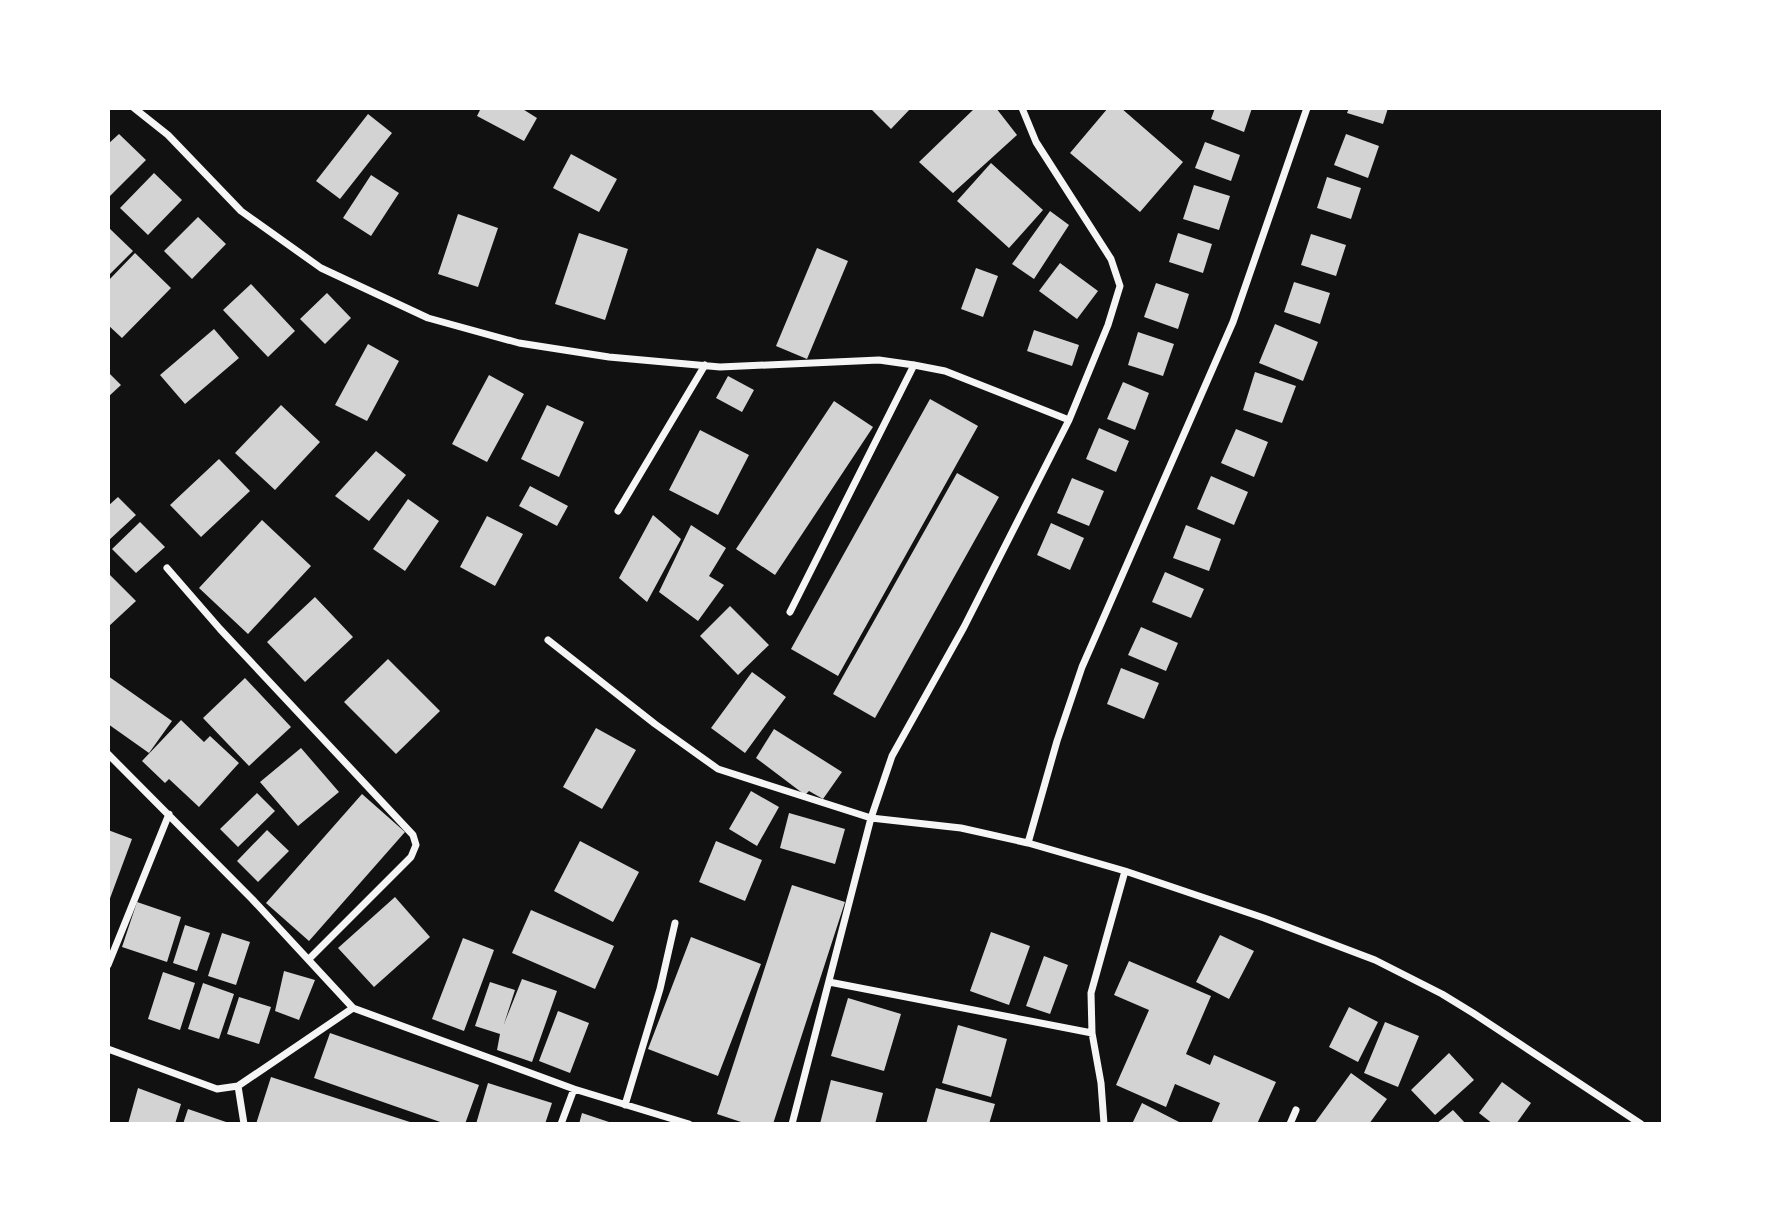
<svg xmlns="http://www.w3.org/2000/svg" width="1771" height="1232" font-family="'Source Serif 4',serif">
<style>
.building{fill:#d3d3d3}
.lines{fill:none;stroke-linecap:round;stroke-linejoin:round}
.minor{stroke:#f5f5f5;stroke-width:7}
</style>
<rect width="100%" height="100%" fill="#111"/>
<!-- building -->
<path class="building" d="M481 108H521L537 118 524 141 477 116Z
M870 108H911L891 129Z
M975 108H996L1017 135 953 193 919 162Z
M1108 108H1121L1183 162 1140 212 1070 153Z
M1215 108H1252L1244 132 1211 119Z
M1349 108H1388L1383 124 1347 113Z
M368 114 392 133 340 199 316 181Z
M119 134 146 160 108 198V144Z
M1346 134 1379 146 1368 178 1334 165Z
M1205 142 1240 155 1231 181 1195 168Z
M571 154 617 179 599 212 553 188Z
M991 163 1043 210 1009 248 957 201Z
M154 173 182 200 148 235 120 208Z
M371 175 399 193 371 236 343 218Z
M1327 177 1361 188 1351 219 1317 208Z
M1194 185 1230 196 1219 230 1183 219Z
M1050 211 1069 225 1034 279 1012 264Z
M458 214 498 228 478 287 438 274Z
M198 217 226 244 192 279 164 251Z
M108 227 133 251 108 276Z
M579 233 628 249 605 320 555 304Z
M1178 233 1212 244 1203 273 1169 262Z
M1311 234 1346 245 1336 276 1301 265Z
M817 248 848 261 807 359 776 346Z
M135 253 171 288 122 338 108 325V281Z
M1060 263 1098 291 1077 319 1039 291Z
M976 268 998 276 983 317 961 309Z
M1294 282 1330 293 1320 324 1284 312Z
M1156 283 1189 294 1178 329 1144 317Z
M251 284 295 331 268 357 223 310Z
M327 293 351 318 325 344 300 319Z
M1275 324 1318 342 1303 381 1259 363Z
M214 329 239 358 185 404 160 375Z
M1034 330 1079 345 1072 366 1027 351Z
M1138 332 1174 344 1163 376 1128 365Z
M368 344 399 361 367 421 335 405Z
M108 372 121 385 108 397Z
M1255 372 1296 386 1282 423 1243 410Z
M489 375 524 394 487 462 452 444Z
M728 376 754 390 742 412 716 398Z
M1123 382 1149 393 1135 430 1107 419Z
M930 399 978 426 838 676 791 649Z
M834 401 873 427 775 575 736 549Z
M281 405 320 442 275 490 235 453Z
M547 405 584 422 559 477 521 459Z
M1099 428 1129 441 1116 472 1086 459Z
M1236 429 1268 442 1254 477 1221 463Z
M700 430 749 455 718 515 669 490Z
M376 451 406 475 369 521 335 496Z
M219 459 250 491 201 537 170 505Z
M957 473 999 497 875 718 833 694Z
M1211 476 1248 492 1234 525 1197 509Z
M1072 478 1104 491 1089 526 1057 513Z
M530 486 568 506 557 526 519 506Z
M118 497 136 515 108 541V506Z
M408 499 439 521 405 571 373 549Z
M653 515 681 539 647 602 619 578Z
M487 516 523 534 495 586 460 567Z
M262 520 311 566 248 634 199 588Z
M140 522 165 547 136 573 112 549Z
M1051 523 1084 538 1070 570 1037 555Z
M691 525 726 548 709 576 724 585 698 621 659 592Z
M1186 525 1221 539 1209 571 1173 558Z
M1165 572 1204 589 1191 618 1152 602Z
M108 573 136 601 108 627Z
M315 597 353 637 305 682 267 642Z
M730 606 769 645 738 675 700 636Z
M1141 627 1178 643 1166 671 1128 655Z
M388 659 440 711 396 754 344 702Z
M1121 668 1159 683 1144 719 1107 704Z
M752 672 786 697 745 753 711 728Z
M108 676 172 721 149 753 108 724Z
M245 678 291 727 249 766 203 718Z
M181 720 204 742 210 736 239 763 199 807 169 779 165 783 142 761Z
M596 728 636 750 602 809 563 787Z
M774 729 842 772 823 799 809 791 805 795 756 758Z
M301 748 339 792 298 826 260 782Z
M751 791 779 807 757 846 729 829Z
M257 793 275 811 238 847 220 829Z
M362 794 405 832 309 941 266 903Z
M789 813 845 829 835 864 780 848Z
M108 830 132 839 109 901H108Z
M267 830 289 851 258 882 237 861Z
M580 841 639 872 613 922 554 891Z
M716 841 762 860 745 901 699 882Z
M792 885 845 902 773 1124H747L717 1114Z
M395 897 430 937 374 987 338 948Z
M137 902 181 917 167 962 122 947Z
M531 910 614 946 595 989 512 953Z
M185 925 210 933 197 971 173 963Z
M991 932 1030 946 1009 1005 970 991Z
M222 933 250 942 236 985 208 976Z
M1220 935 1254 951 1229 999 1196 982Z
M691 937 761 964 718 1076 648 1049Z
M463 938 494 950 464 1031 432 1019Z
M1044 956 1068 965 1050 1014 1026 1006Z
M1129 961 1211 996 1186 1054 1210 1065 1214 1055 1276 1082 1257 1124H1211L1220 1103 1175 1084 1166 1107 1116 1085 1149 1010 1114 995Z
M284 971 315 980 299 1020 275 1011Z
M163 972 195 983 180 1030 148 1019Z
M522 979 557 991 532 1062 497 1050 500 1034 475 1026 490 982 515 990 504 1024Z
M203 983 234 994 219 1039 188 1029Z
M239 997 271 1007 259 1044 227 1034Z
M848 998 901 1014 884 1071 831 1056Z
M1349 1007 1378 1022 1358 1062 1329 1047Z
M558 1011 589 1023 570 1073 539 1061Z
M1385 1022 1419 1036 1398 1087 1364 1073Z
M958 1025 1007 1039 991 1097 942 1083Z
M330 1033 479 1085 465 1124H446L314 1078Z
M1449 1053 1474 1080 1435 1115 1411 1090Z
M1351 1073 1387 1099 1369 1124H1314Z
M271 1077 413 1123V1124H256Z
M831 1080 883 1093 875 1124H820Z
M1502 1082 1531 1103 1516 1124H1493L1479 1113Z
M488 1083 552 1103 545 1124H476Z
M138 1088 181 1104 175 1124H128Z
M936 1088 995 1104 989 1124H926Z
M1142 1103 1183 1124H1132Z
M188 1109 229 1123V1124H183Z
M1453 1110 1466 1124H1436Z
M582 1113 612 1123V1124H579Z"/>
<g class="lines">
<!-- minor -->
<path class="minor" d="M134 108 168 135 241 211 321 268 428 318 519 343 609 357 720 367 879 360 914 365 945 371 1069 420
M618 511 705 365
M167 568 220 629 413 835 416 845 411 857 309 959
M790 612 914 365
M548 640 655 724 718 769 871 818 961 828 1028 843 1125 871 1264 918 1375 960 1442 994 1473 1013 1641 1124
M108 754 252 899 353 1008 574 1089 689 1124
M1028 843 1057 741 1082 667 1233 322 1307 108
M108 965 169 814
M829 982 1092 1033
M108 1049 217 1089 238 1086 353 1008
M238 1086 244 1124
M625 1105 660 989 675 923
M561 1124 574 1089
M792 1124 871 818 892 756 964 627 1069 420 1108 325 1120 286 1111 259 1036 142 1022 108
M1104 1124 1101 1083 1092 1033 1091 993 1125 871
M1290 1124 1296 1110"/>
</g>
<!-- border -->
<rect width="1771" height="1232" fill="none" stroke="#ffffff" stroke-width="220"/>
</svg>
